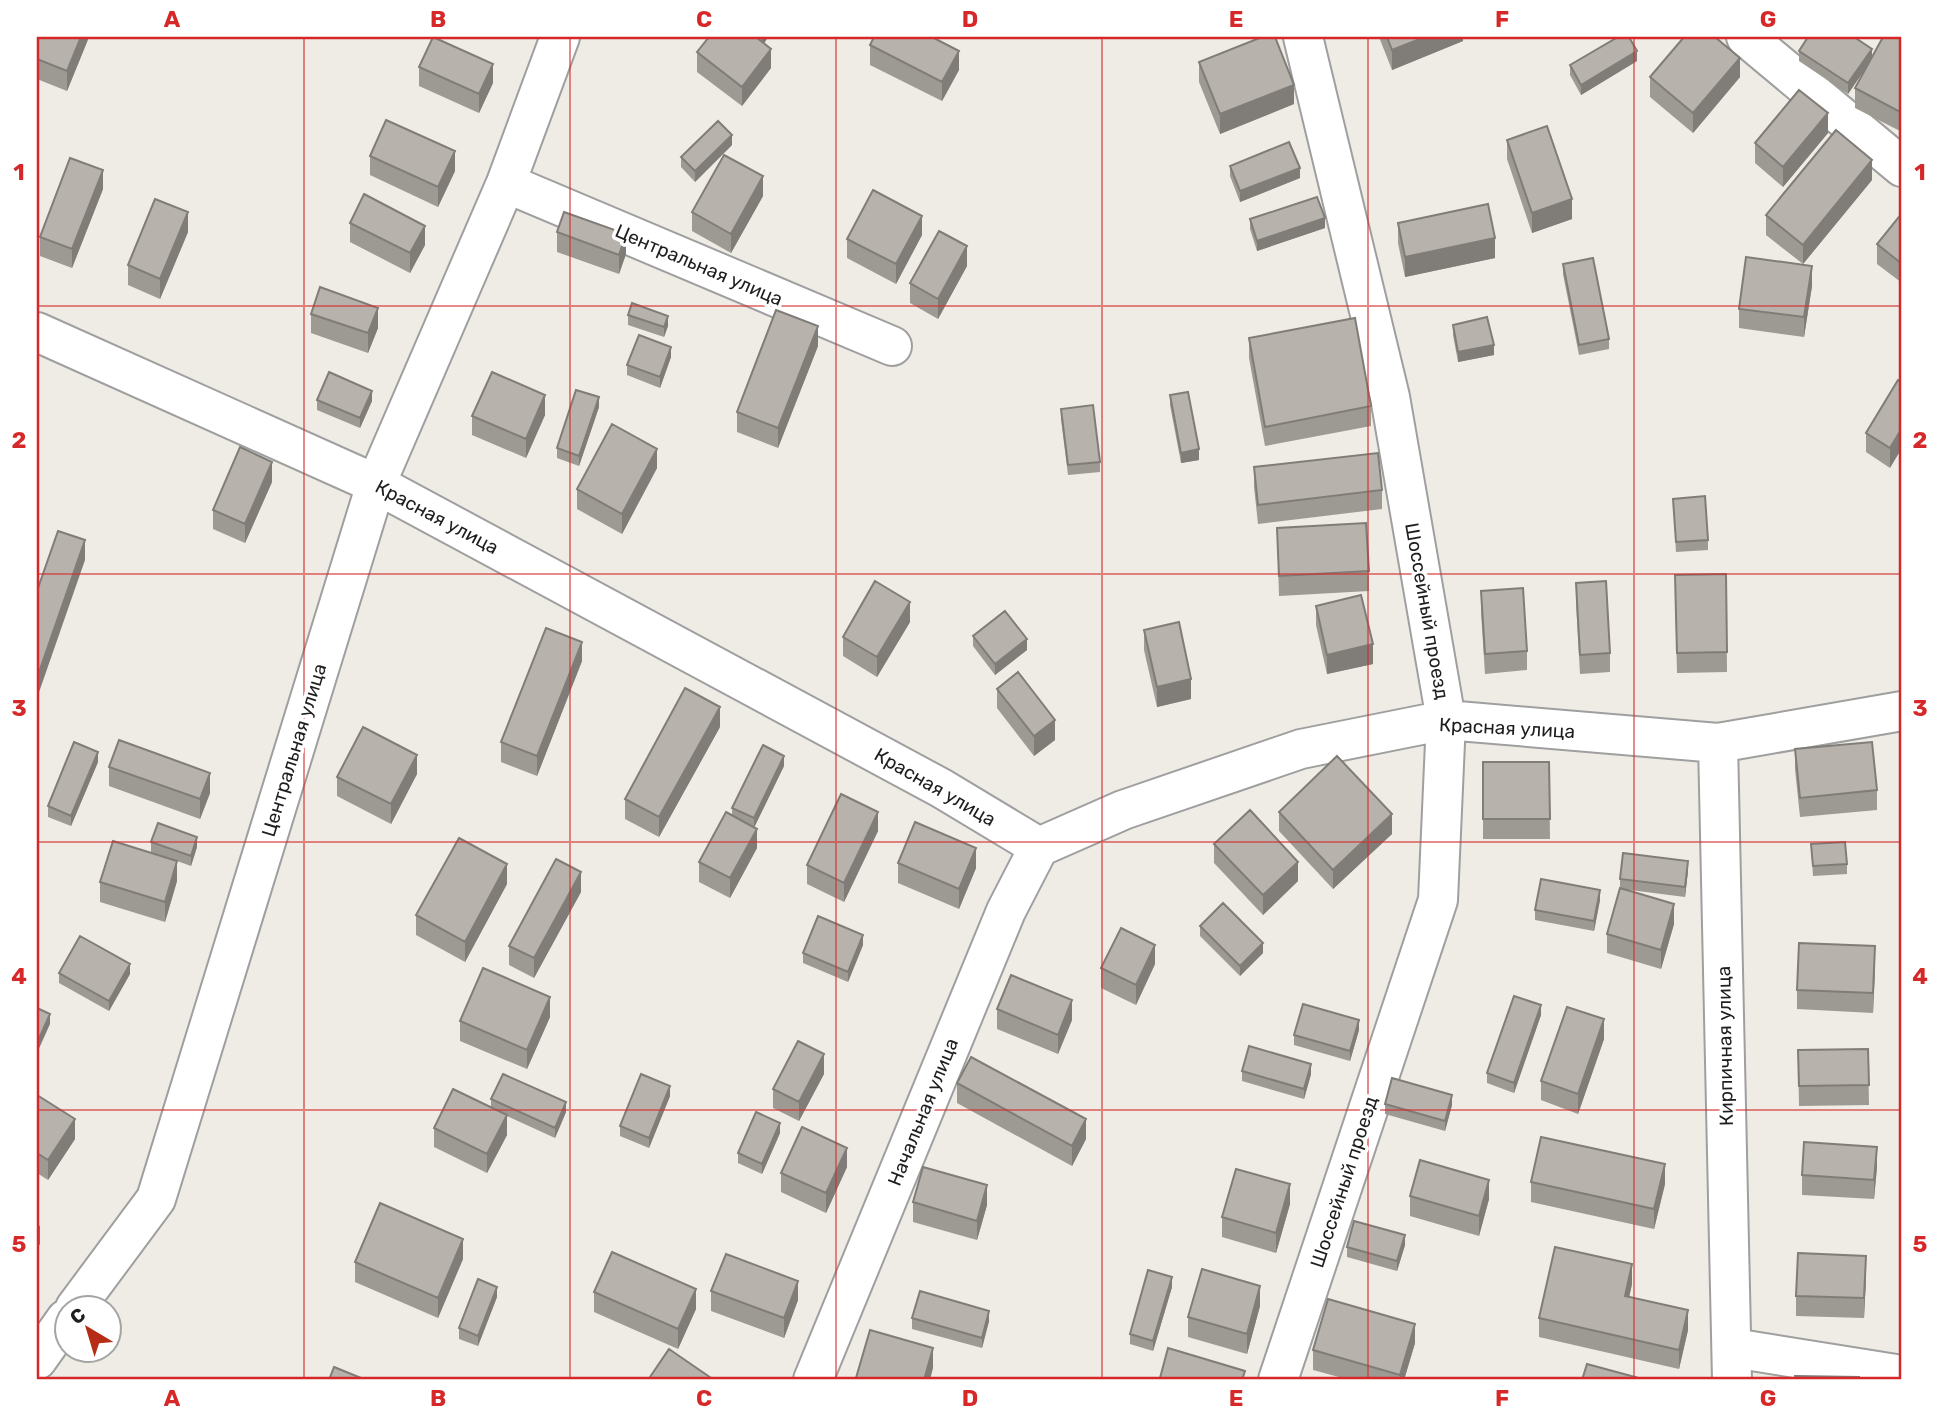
<svg xmlns="http://www.w3.org/2000/svg" width="1939" height="1417" font-family="Rubik,sans-serif">
<style>
.lines{fill:none;stroke-linecap:round;stroke-linejoin:round}
.minor-casing{stroke:#9f9f9f;stroke-width:42}
.minor{stroke:#fff;stroke-width:38}
.wall{fill:#9d9993}
.shaded-wall{fill:#807d78}
.building{fill:#b7b2ab;stroke:#807d78;stroke-width:2}
.grid{fill:none;stroke:#d62828;stroke-width:2;stroke-opacity:0.55}
.labels{text-anchor:middle;dominant-baseline:central;stroke-width:7;stroke-linejoin:round;paint-order:stroke}
.street-label{font-size:19px;fill:#1e1e1e;stroke:#fff}
.neatline{fill:none;stroke:#d62828;stroke-width:2.5}
.grid-label{font-size:23px;text-anchor:middle;font-weight:bold;fill:#d62828}
</style>
<rect width="100%" height="100%" fill="#eeece5"/>
<g class="lines">
<defs>
<path id="minor" d="M1746 37 1902 167
M506 183 892 346
M37 332 376 484 941 788 1039 847 1123 810 1301 749 1446 720 1718 743 1902 711
M1718 743 1732 1380
M75 1308 156 1199 376 484 506 183 560 37
M1733 1348 1902 1375
M37 1360 66 1319
M813 1380 1006 911 1039 847
M1278 1380 1438 900 1446 720 1390 397 1303 37"/>
</defs>
<!-- minor casing -->
<use href="#minor" class="minor-casing"/>
<!-- minor -->
<use href="#minor" class="minor"/>
</g>
<!-- wall -->
<path class="wall" d="M37 37H89L67 91 37 79Z
M709 37H768L764 43 771 68 742 106 697 72V52Z
M1379 37H1463V41L1392 70Z
M1902 37V132L1855 108V88L1865 69 1848 94 1799 61V51L1872 56Z
M870 45 959 70 942 101 870 65Z
M1637 61 1581 95 1570 75V65Z
M1199 62 1294 104 1220 134 1199 82Z
M419 67 493 83 479 113 419 86Z
M1650 77H1740L1693 133 1650 97Z
M1828 133 1783 187 1755 163V143Z
M1507 140 1572 219 1532 233 1507 159Z
M732 145 695 182 681 167V157Z
M370 156 455 171 438 207 370 175Z
M1230 166 1300 178 1240 202 1230 176Z
M1872 180 1803 264 1766 235V215Z
M103 189 72 268 40 256V237Z
M763 196 731 253 692 231V212Z
M1902 213V283L1877 264V244Z
M1250 219 1325 228 1257 251 1250 229Z
M350 223 425 245 410 273 350 242Z
M1398 223 1495 258 1405 277 1398 243Z
M188 232 160 299 128 285V265Z
M557 232 626 254 619 274 557 252Z
M922 235 896 284 847 258V239Z
M1563 264 1609 339V349L1579 355 1563 274Z
M967 266 938 319 910 303V283Z
M1812 286 1804 337 1739 328V309Z
M311 314 378 328 368 353 311 333Z
M628 315 668 326 664 337 628 325Z
M1453 325 1494 355 1458 362 1453 335Z
M1249 338 1371 406V426L1265 446 1249 358Z
M818 346 778 448 737 432V412Z
M671 357 660 388 627 375V365Z
M1902 383 1890 468 1866 452V433Z
M1170 395 1199 460 1181 463 1170 405Z
M317 400 372 401 360 428 317 410Z
M599 407 579 466 557 458V448Z
M1061 409 1100 462V472L1068 475 1061 419Z
M545 415 526 458 472 435V416Z
M1254 467 1382 490V509L1258 524 1254 487Z
M657 468 622 534 577 509V489Z
M272 482 245 543 213 529V510Z
M1673 499 1708 540V550L1676 552Z
M1277 528 1369 571V591L1279 596Z
M1726 574 1727 672 1677 673 1675 594Z
M1576 583 1610 653V672L1580 674 1576 603Z
M1481 591 1527 651V670L1485 674 1481 611Z
M1316 606 1373 664 1327 674 1316 625Z
M910 622 877 677 843 656V637Z
M1144 630 1191 699 1157 707 1144 650Z
M973 636 1027 650 995 675 973 646Z
M582 661 537 776 501 762V742Z
M997 689 1055 740 1034 756 997 708Z
M720 727 659 837 625 819V799Z
M1795 749 1877 790V810L1800 817 1795 769Z
M98 762 71 826 48 817V806Z
M1483 762H1549L1550 839H1483Z
M784 766 754 827 757 848 730 898 699 882V862L732 815V808Z
M109 767 210 793 200 819 109 786Z
M417 774 391 824 337 796V777Z
M1279 812 1392 834 1333 889 1279 831Z
M878 831 844 902 807 884V865Z
M151 842 197 847 191 866 177 861V881L165 922 100 902V882L169 859 151 852Z
M1214 844 1298 881 1263 915 1214 863Z
M1811 844 1847 864V874L1813 876Z
M898 863 976 868 959 909 898 883Z
M1688 871 1685 897 1622 889 1674 924 1661 969 1607 953V934L1620 888V879Z
M507 884 465 962 416 935V915Z
M581 892 534 978 509 965V946Z
M1600 900 1594 931 1535 920V910Z
M1200 926 1263 953 1240 976 1200 936Z
M863 945 848 982 803 963V953Z
M1155 964 1136 1005 1101 988V968Z
M1875 966 1873 1013 1797 1009V990Z
M59 973 130 974 109 1011 59 983Z
M997 1009 1072 1020 1058 1054 997 1029Z
M1541 1015 1514 1093 1487 1083V1073Z
M550 1017 527 1069 460 1041V1021Z
M1359 1030 1350 1061 1294 1045V1035Z
M1604 1039 1578 1114 1541 1100V1081Z
M1868 1049 1869 1105 1799 1106 1798 1050Z
M1242 1071 1311 1074 1304 1099 1242 1081Z
M824 1074 799 1121 773 1108V1089Z
M957 1083 1086 1139 1072 1166 957 1103Z
M37 1095 75 1139 48 1180 37 1173Z
M670 1096 649 1148 620 1136V1126Z
M491 1099 566 1112 555 1138 507 1116V1135L487 1173 434 1147V1128L491 1108Z
M1385 1104 1452 1105 1445 1131 1385 1114Z
M780 1133 762 1174 738 1163V1153Z
M847 1167 826 1213 781 1192V1173Z
M1877 1167 1874 1199 1802 1195V1175Z
M1531 1182 1665 1184 1654 1229 1531 1202Z
M1410 1196 1489 1199 1479 1236 1410 1216Z
M913 1202 987 1205 977 1240 913 1222Z
M1290 1204 1276 1253 1222 1237V1217Z
M1405 1245 1397 1271 1347 1257V1247Z
M463 1259 438 1318 355 1282V1262Z
M1866 1276 1864 1318 1796 1316V1296Z
M1632 1284 1629 1297 1688 1330 1679 1369 1539 1337V1318Z
M1172 1287 1153 1351 1130 1344V1334Z
M711 1291 798 1300 784 1338 711 1311Z
M594 1292 696 1309 678 1349 594 1312Z
M497 1297 478 1346 459 1339V1328Z
M1260 1306 1247 1354 1188 1337V1317Z
M912 1318 989 1321 982 1348 912 1329Z
M1415 1343 1404 1380H1350L1313 1370V1350Z"/>
<!-- shaded-wall -->
<path class="shaded-wall" d="M81 37H89L67 91V71Z
M762 37H768L762 47Z
M1425 37H1463V41L1392 70V50Z
M771 49V68L742 106V87Z
M1872 49V59L1848 94V83Z
M959 51V70L942 101V82Z
M1637 51V61L1581 95V85Z
M1740 58V77L1693 133V113Z
M493 64V83L479 113V94Z
M1294 85V104L1220 134V114Z
M1828 113V133L1783 187V167Z
M732 135V145L695 182V171Z
M455 151V171L438 207V187Z
M1872 160V180L1803 264V245Z
M1300 168V178L1240 202V191Z
M103 170V189L72 268V249Z
M763 176V196L731 253V234Z
M1572 199V219L1532 233V213Z
M188 212V232L160 299V279Z
M922 216V235L896 284V264Z
M1325 218V228L1257 251V241Z
M425 226V245L410 273V253Z
M626 234V254L619 274V255Z
M1495 238V258L1405 277V257Z
M967 246V266L938 319V299Z
M1812 266V286L1804 337V317Z
M378 308V328L368 353V333Z
M668 316V326L664 337V327Z
M818 326V346L778 448V428Z
M1494 345V355L1458 362V352Z
M671 347V357L660 388V377Z
M372 391V401L360 428V418Z
M545 395V415L526 458V439Z
M599 397V407L579 466V456Z
M1902 428V448L1890 468V448Z
M657 449V468L622 534V514Z
M1199 449V460L1181 463V453Z
M272 462V482L245 543V524Z
M85 540V560L37 698V678Z
M910 602V622L877 677V657Z
M1027 639V650L995 675V664Z
M582 642V661L537 776V756Z
M1373 644V664L1327 674V655Z
M1191 679V699L1157 707V687Z
M720 707V727L659 837V817Z
M1055 720V740L1034 756V736Z
M98 752V762L71 826V816Z
M417 755V774L391 824V804Z
M784 756V766L754 828V818Z
M210 773V793L200 819V799Z
M878 812V831L844 902V883Z
M1392 814V834L1333 889V870Z
M757 829V848L730 898V878Z
M197 837V847L191 866V856Z
M976 848V868L959 909V889Z
M177 861V881L165 922V902Z
M1688 861V871L1685 897V887Z
M1298 862V881L1263 915V895Z
M507 864V884L465 962V942Z
M581 872V892L534 978V958Z
M1600 890V900L1594 931V921Z
M1674 904V924L1661 969V950Z
M863 935V945L848 982V972Z
M1263 943V953L1240 976V966Z
M1155 945V964L1136 1005V985Z
M1875 946V966L1873 1013V993Z
M130 964V974L109 1011V1001Z
M550 997V1017L527 1069V1050Z
M1072 1000V1020L1058 1054V1035Z
M1541 1005V1015L1514 1093V1083Z
M50 1014V1024L37 1053V1043Z
M1604 1019V1039L1578 1114V1094Z
M1359 1020V1030L1350 1061V1051Z
M824 1054V1074L799 1121V1102Z
M1311 1064V1074L1304 1099V1089Z
M670 1086V1096L649 1148V1138Z
M1452 1095V1105L1445 1131V1121Z
M566 1102V1112L555 1138V1128Z
M507 1115V1135L487 1173V1154Z
M75 1119V1139L48 1180V1160Z
M1086 1119V1139L1072 1166V1146Z
M780 1123V1133L762 1174V1164Z
M1877 1147V1167L1874 1199V1180Z
M847 1148V1167L826 1213V1193Z
M1665 1164V1184L1654 1229V1209Z
M1489 1180V1199L1479 1236V1216Z
M1290 1184V1204L1276 1253V1233Z
M987 1185V1205L977 1240V1221Z
M40 1225V1244L37 1249V1229Z
M1405 1235V1245L1397 1271V1261Z
M463 1239V1259L438 1318V1298Z
M1866 1256V1276L1864 1318V1298Z
M1632 1264V1284L1625 1316V1296Z
M1172 1277V1287L1153 1351V1341Z
M798 1281V1300L784 1338V1318Z
M1260 1286V1306L1247 1354V1334Z
M497 1287V1297L478 1346V1336Z
M696 1289V1309L678 1349V1329Z
M1688 1310V1330L1679 1369V1350Z
M989 1311V1321L982 1348V1338Z
M1415 1324V1343L1404 1380H1400V1375Z
M933 1348V1368L930 1380H924Z"/>
<!-- building -->
<path class="building" d="M37 37H81L67 71 37 59Z
M433 37 493 64 479 94 419 67Z
M709 37H756L771 49 742 87 697 52Z
M874 37H932L959 51 942 82 870 45Z
M1262 37H1275L1294 85 1220 114 1199 62Z
M1387 37H1425L1392 50Z
M1618 37H1629L1637 51 1581 85 1570 65Z
M1684 37H1715L1740 58 1693 113 1650 77Z
M1808 37H1854L1872 49 1848 83 1799 51Z
M1883 37H1902V113L1855 88Z
M1799 90 1828 113 1783 167 1755 143Z
M386 120 455 151 438 187 370 156Z
M718 121 732 135 695 171 681 157Z
M1547 126 1572 199 1532 213 1507 140Z
M1836 130 1872 160 1803 245 1766 215Z
M1289 142 1300 168 1240 191 1230 166Z
M724 155 763 176 731 234 692 212Z
M70 158 103 170 72 249 40 237Z
M873 190 922 216 896 264 847 239Z
M364 194 425 226 410 253 350 223Z
M1317 197 1325 218 1257 241 1250 219Z
M155 199 188 212 160 279 128 265Z
M1488 204 1495 238 1405 257 1398 223Z
M564 212 626 234 619 255 557 232Z
M1902 213V264L1877 244Z
M939 231 967 246 938 299 910 283Z
M1746 257 1812 266 1804 317 1739 309Z
M1593 258 1609 339 1579 345 1563 264Z
M320 287 378 308 368 333 311 314Z
M632 303 668 316 664 327 628 315Z
M776 310 818 326 778 428 737 412Z
M1487 317 1494 345 1458 352 1453 325Z
M1355 318 1371 406 1265 427 1249 338Z
M639 335 671 347 660 377 627 365Z
M329 372 372 391 360 418 317 400Z
M492 372 545 395 526 439 472 416Z
M1898 380 1902 383V428L1890 448 1866 433Z
M576 390 599 397 579 456 557 448Z
M1188 392 1199 449 1181 453 1170 395Z
M1093 405 1100 462 1068 465 1061 409Z
M612 424 657 449 622 514 577 489Z
M240 447 272 462 245 524 213 510Z
M1378 453 1382 490 1258 505 1254 467Z
M1705 496 1708 540 1676 542 1673 499Z
M1366 523 1369 571 1279 576 1277 528Z
M58 531 85 540 37 678V591Z
M1726 574 1727 652 1677 653 1675 575Z
M875 581 910 602 877 657 843 637Z
M1606 581 1610 653 1580 655 1576 583Z
M1523 588 1527 651 1485 654 1481 591Z
M1361 595 1373 644 1327 655 1316 606Z
M1005 611 1027 639 995 664 973 636Z
M1179 622 1191 679 1157 687 1144 630Z
M546 628 582 642 537 756 501 742Z
M1018 672 1055 720 1034 736 997 689Z
M685 688 720 707 659 817 625 799Z
M363 727 417 755 391 804 337 777Z
M119 740 210 773 200 799 109 767Z
M74 742 98 752 71 816 48 806Z
M1872 742 1877 790 1800 798 1795 749Z
M763 745 784 756 754 818 732 808Z
M1337 756 1392 814 1333 870 1279 812Z
M1483 762H1549L1550 819H1483Z
M841 794 878 812 844 883 807 865Z
M1250 810 1298 862 1263 895 1214 844Z
M726 812 757 829 730 878 699 862Z
M915 822 976 848 959 889 898 863Z
M158 823 197 837 191 856 151 842Z
M459 838 507 864 465 942 416 915Z
M113 841 177 861 165 902 100 882Z
M1845 842 1847 864 1813 866 1811 844Z
M1623 853 1688 861 1685 887 1620 879Z
M556 859 581 872 534 958 509 946Z
M1541 879 1600 890 1594 921 1535 910Z
M1620 888 1674 904 1661 950 1607 934Z
M1223 903 1263 943 1240 966 1200 926Z
M818 916 863 935 848 972 803 953Z
M1121 928 1155 945 1136 985 1101 968Z
M80 936 130 964 109 1001 59 973Z
M1799 943 1875 946 1873 993 1797 990Z
M483 968 550 997 527 1050 460 1021Z
M1011 975 1072 1000 1058 1035 997 1009Z
M1514 996 1541 1005 1514 1083 1487 1073Z
M1303 1004 1359 1020 1350 1051 1294 1035Z
M1567 1007 1604 1019 1578 1094 1541 1081Z
M37 1008 50 1014 37 1043Z
M798 1041 824 1054 799 1102 773 1089Z
M1249 1046 1311 1064 1304 1089 1242 1071Z
M1868 1049 1869 1085 1799 1086 1798 1050Z
M971 1057 1086 1119 1072 1146 957 1083Z
M503 1074 566 1102 555 1128 491 1099Z
M641 1074 670 1086 649 1138 620 1126Z
M1392 1078 1452 1095 1445 1121 1385 1104Z
M453 1089 507 1115 487 1154 434 1128Z
M37 1095 75 1119 48 1160 37 1153Z
M756 1112 780 1123 762 1164 738 1153Z
M802 1127 847 1148 826 1193 781 1173Z
M1541 1137 1665 1164 1654 1209 1531 1182Z
M1804 1142 1877 1147 1874 1180 1802 1175Z
M1420 1160 1489 1180 1479 1216 1410 1196Z
M923 1167 987 1185 977 1221 913 1202Z
M1236 1169 1290 1184 1276 1233 1222 1217Z
M380 1203 463 1239 438 1298 355 1262Z
M1354 1221 1405 1235 1397 1261 1347 1247Z
M1555 1247 1632 1264 1625 1296 1688 1310 1679 1350 1539 1318Z
M612 1252 696 1289 678 1329 594 1292Z
M1798 1253 1866 1256 1864 1298 1796 1296Z
M726 1254 798 1281 784 1318 711 1291Z
M1202 1269 1260 1286 1247 1334 1188 1317Z
M1148 1270 1172 1277 1153 1341 1130 1334Z
M478 1279 497 1287 478 1336 459 1328Z
M920 1291 989 1311 982 1338 912 1318Z
M1328 1299 1415 1324 1400 1375 1313 1350Z
M870 1330 933 1348 924 1380H866L856 1378Z
M1168 1348 1245 1371 1242 1380H1169L1160 1378Z
M669 1349 714 1380H648Z
M1587 1364 1646 1380H1582Z
M334 1367 366 1380H329Z
M1795 1376 1859 1377V1380H1795Z"/>
<!-- grid -->
<path class="grid" d="M304 37V1380M570 37V1380M836 37V1380M1102 37V1380M1368 37V1380M1634 37V1380M37 306H1902M37 574H1902M37 842H1902M37 1110H1902"/>
<g class="labels">
<!-- street labels -->
<g class="street-label">
<text transform="translate(699 265) rotate(23)">Центральная улица</text>
<text transform="translate(437 517) rotate(28)">Красная улица</text>
<text transform="translate(1427 611) rotate(80)">Шоссейный проезд</text>
<text transform="translate(1507 728) rotate(3)">Красная улица</text>
<text transform="translate(294 750) rotate(-73)">Центральная улица</text>
<text transform="translate(935 787) rotate(30)">Красная улица</text>
<text transform="translate(1725 1046) rotate(-91)">Кирпичная улица</text>
<text transform="translate(923 1112) rotate(-68)">Начальная улица</text>
<text transform="translate(1344 1182) rotate(-72)">Шоссейный проезд</text>
</g>
</g>
<!-- border -->
<rect width="1939" height="1417" fill="none" stroke="#ffffff" stroke-width="77"/>
<!-- north arrow -->
<g transform="translate(88 1329) rotate(322)"><circle r="33" fill="#ffffff" stroke="#a5a5a5" stroke-width="2"/>
<path d="M0-5L12 26L0 18L-12 26Z" fill="#b62c16"/>
<text y="-10" font-size="19" font-weight="bold" text-anchor="middle" fill="#1e1e1e">С</text>
</g>
<rect x="38" y="38" width="1862" height="1340" class="neatline"/>
<g class="grid-label">
<text x="172" y="27">A</text>
<text x="438" y="27">B</text>
<text x="704" y="27">C</text>
<text x="970" y="27">D</text>
<text x="1236" y="27">E</text>
<text x="1502" y="27">F</text>
<text x="1768" y="27">G</text>
<text x="19" y="180">1</text>
<text x="1920" y="180">1</text>
<text x="19" y="448">2</text>
<text x="1920" y="448">2</text>
<text x="19" y="716">3</text>
<text x="1920" y="716">3</text>
<text x="19" y="984">4</text>
<text x="1920" y="984">4</text>
<text x="19" y="1252">5</text>
<text x="1920" y="1252">5</text>
<text x="172" y="1406">A</text>
<text x="438" y="1406">B</text>
<text x="704" y="1406">C</text>
<text x="970" y="1406">D</text>
<text x="1236" y="1406">E</text>
<text x="1502" y="1406">F</text>
<text x="1768" y="1406">G</text>
</g>
</svg>
